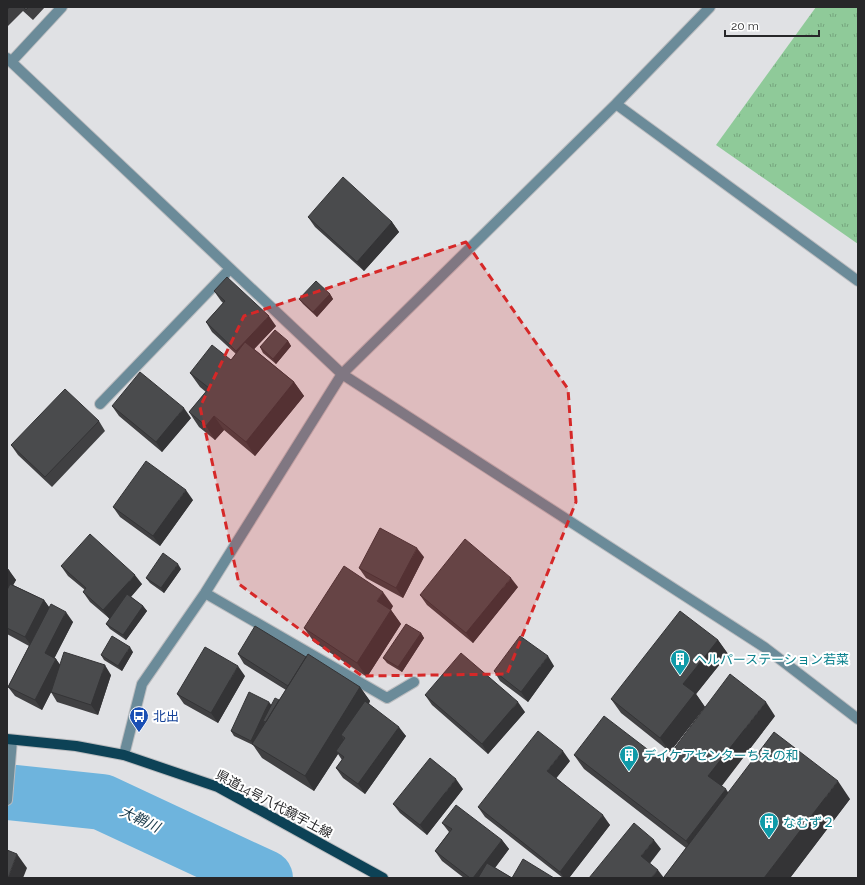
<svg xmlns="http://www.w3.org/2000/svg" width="865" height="885" font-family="Raleway,'Noto Sans JP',sans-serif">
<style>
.grass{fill:url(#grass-tufts)}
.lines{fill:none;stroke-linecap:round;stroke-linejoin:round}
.river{stroke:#6eb4dd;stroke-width:56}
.minor-casing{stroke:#bbbcbf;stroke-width:12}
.major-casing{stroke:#bbbcbf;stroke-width:12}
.minor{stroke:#6b8b99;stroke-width:10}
.major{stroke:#0d4256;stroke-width:10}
.wall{fill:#404042}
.shaded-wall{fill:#343436}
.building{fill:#4a4b4d;stroke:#343436}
.marked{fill:#d62828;fill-opacity:0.2;stroke:#d62828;stroke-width:3;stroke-dasharray:8 5;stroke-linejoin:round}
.labels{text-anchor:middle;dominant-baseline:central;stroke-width:4;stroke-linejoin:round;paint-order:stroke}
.culture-label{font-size:13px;fill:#0d838f;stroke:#fff;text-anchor:start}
.transit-label{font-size:13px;fill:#164399;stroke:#fff;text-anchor:start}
.street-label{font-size:13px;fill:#272729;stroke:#fff}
.water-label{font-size:14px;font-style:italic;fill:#163647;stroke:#fff}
</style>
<defs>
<pattern id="grass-tufts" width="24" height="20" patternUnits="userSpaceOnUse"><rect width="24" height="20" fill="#8fca99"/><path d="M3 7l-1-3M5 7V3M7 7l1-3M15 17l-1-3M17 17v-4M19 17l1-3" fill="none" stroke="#75a47d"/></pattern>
</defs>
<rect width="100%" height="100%" fill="#e0e1e4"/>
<!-- grass -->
<path class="grass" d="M816 7H858V244L716 145Z"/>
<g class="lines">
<!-- river -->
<path class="river" d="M7 792 102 802 265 878"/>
<defs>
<path id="minor" d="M7 58 342 374 764 647 858 719
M11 62 62 7
M616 104 858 281
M100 404 230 269
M205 593 387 698 414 682
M124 755 142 684 205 593 342 374 616 104 710 7
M7 800 12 740"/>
<path id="major" d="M7 739 76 746 124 755 218 787 383 878"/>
</defs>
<!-- minor casing -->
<use href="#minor" class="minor-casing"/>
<!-- major casing -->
<use href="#major" class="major-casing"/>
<!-- minor -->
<use href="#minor" class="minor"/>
<!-- major -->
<use href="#major" class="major"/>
</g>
<!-- wall -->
<path class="wall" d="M7 7H45L33 20 23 11 7 27Z
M308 217 392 222 399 232 364 271 315 227Z
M214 291 276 326 254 349 294 382 304 396 255 456 224 430 215 440 199 427 189 412 206 392 200 387 190 373 231 360 236 354 212 332 206 322 223 303 221 301Z
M330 294 333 299 317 317 303 304 299 299Z
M288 341 291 346 276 364 263 353 260 347Z
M112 406 191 418 162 452 119 416Z
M99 421 105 431 52 487 18 455 11 445Z
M193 500 160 546 120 517 113 507Z
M424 557 403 598 366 578 359 568Z
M61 566 142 584 131 597 143 606 147 611 126 640 110 629 106 624 110 619 90 602 83 592 85 590 68 576Z
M7 569 16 580 13 585 44 600 49 607 73 622 54 658 56 659 60 665 111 675 98 715 57 702 51 692 42 710 15 696 8 687 29 646 7 634Z
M181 569 164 593 150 583 146 578Z
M518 587 473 643 427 605 420 595Z
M393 606 391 610 401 624 367 677 314 642 304 628Z
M421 633 424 638 402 672 387 663 383 658Z
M718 640 728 654 696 694 705 707 670 752 621 713 611 699Z
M133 652 122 671 104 660 101 655Z
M238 654 306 657 360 687 370 701 369 704 406 736 365 794 343 778 336 768 342 760 338 754 314 791 262 758 253 745 234 736 231 731 279 700 286 690 244 664Z
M554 666 528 702 500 681 494 671Z
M245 676 218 723 184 704 177 694Z
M425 695 525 712 488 754 432 705Z
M775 716 721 786 728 793 850 799 790 878H665L664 877 686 848 584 769 574 755 664 762Z
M570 761 556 778 610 825 569 878H563L485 817 478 807Z
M463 789 427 835 400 813 393 804Z
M442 823 502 840 509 849 495 868 512 878H554H464L442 861 435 851 449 832Z"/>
<!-- shaded-wall -->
<path class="shaded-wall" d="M392 222 399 232 364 271 357 262Z
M330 294 333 299 317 317 313 312Z
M269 316 276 326 243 361 236 351Z
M288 341 291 346 276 364 273 359Z
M294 382 304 396 255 456 246 442Z
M184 408 191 418 162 452 156 442Z
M214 416 224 430 215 440 206 426Z
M186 490 193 500 160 546 153 536Z
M417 548 424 557 403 598 396 588Z
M178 564 181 569 164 593 161 588Z
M9 570 16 580 7 596V574Z
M135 575 142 584 110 620 103 610Z
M511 578 518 587 473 643 466 633Z
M383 592 393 606 387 615 377 601Z
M44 600 51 610 32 647 25 637Z
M143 606 147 611 126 640 123 635Z
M391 610 401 624 367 677 357 663Z
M66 612 73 622 52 663 45 653Z
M421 633 424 638 402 672 398 667Z
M718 640 728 654 696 694 705 707 670 752 660 738 683 684Z
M130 647 133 652 122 671 118 666Z
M548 656 554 666 528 702 521 692Z
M56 659 63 669 42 710 35 700Z
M105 665 111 675 98 715 91 705Z
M238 666 245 676 218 723 211 713Z
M360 687 370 701 346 739 345 738 341 735 345 741 336 751 338 754 314 791 305 776Z
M269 702 273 707 263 721 265 723 255 746 251 741Z
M518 702 525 712 488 754 482 744Z
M766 702 775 716 718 791 708 776Z
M399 727 406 736 365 794 358 784Z
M563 751 570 761 554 781 547 771Z
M456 779 463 789 427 835 420 825Z
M838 781 850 799 790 878H764Z
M726 789 735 803 696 855 686 841Z
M603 815 610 825 569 878H564L560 872Z
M502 840 509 849 487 878H473Z
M654 840 661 849 648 866 641 856Z
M17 854 27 868 23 878H8Z
M658 870 664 878H651Z"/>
<!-- building -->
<path class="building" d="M7 7H10L7 10Z
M23 7H29L26 10Z
M343 177 392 222 357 262 308 217Z
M227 277 269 316 236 351 206 322 225 301 214 291Z
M316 281 330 294 313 312 299 299Z
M275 330 288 341 273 359 260 347Z
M245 342 294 382 246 442 214 416 206 426 189 412 209 388 190 373 212 345 231 360Z
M140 372 184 408 156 442 112 406Z
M65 389 99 421 45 477 11 445Z
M146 461 186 490 153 536 113 507Z
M380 528 417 548 396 588 359 568Z
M90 534 135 575 103 610 83 592 86 588 61 566Z
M465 539 511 578 466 633 420 595Z
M163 553 178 564 161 588 146 578Z
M344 566 383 592 377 601 391 610 357 663 304 628Z
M7 569 9 570 7 574Z
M10 584 44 600 25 637 7 628V590Z
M127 594 143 606 123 635 106 624Z
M51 604 66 612 45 653 56 659 35 700 8 687Z
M680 611 718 640 683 684 695 693 660 738 611 699Z
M406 624 421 633 398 667 383 658Z
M255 626 306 657 288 686 238 654Z
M112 636 130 647 118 666 101 655Z
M520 636 548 656 521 692 494 671Z
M205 647 238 666 211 713 177 694Z
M64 652 105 665 91 705 51 692Z
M461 653 518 702 482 744 425 695Z
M308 654 360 687 305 776 252 744Z
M730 674 766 702 708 776 726 789 686 841 574 755 604 716 664 762Z
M249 692 269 702 251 741 231 731Z
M275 698 279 700 266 722 263 721Z
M365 701 399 727 358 784 336 768 344 757 336 751 345 738 341 735Z
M538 731 563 751 547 771 603 815 560 872 478 807Z
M774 732 838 781 764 878H665L664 877Z
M430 758 456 779 420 825 393 804Z
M456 805 502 840 473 878H470L435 851 452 829 442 823Z
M634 823 654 840 641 856 658 870 651 878H589Z
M7 850 17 854 8 878H7Z
M523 859 554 878H478L487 863 512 878Z"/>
<!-- marked area -->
<path class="marked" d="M466 242 568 389 576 502 507 674 362 676 239 584 200 407 244 316Z"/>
<!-- icons -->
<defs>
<symbol id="building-pin" viewBox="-11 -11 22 30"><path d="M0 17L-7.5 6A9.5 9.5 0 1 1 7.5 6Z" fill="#0f9aa8" stroke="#fff"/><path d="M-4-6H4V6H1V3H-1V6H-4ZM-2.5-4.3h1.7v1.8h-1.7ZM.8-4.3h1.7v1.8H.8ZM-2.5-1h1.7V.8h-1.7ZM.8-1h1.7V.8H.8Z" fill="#fff"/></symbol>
<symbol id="bus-pin" viewBox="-11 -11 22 30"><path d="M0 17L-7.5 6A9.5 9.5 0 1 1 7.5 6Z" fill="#1a4fb4" stroke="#fff"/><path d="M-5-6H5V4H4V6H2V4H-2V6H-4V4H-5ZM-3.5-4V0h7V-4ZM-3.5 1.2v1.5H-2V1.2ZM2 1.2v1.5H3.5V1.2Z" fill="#fff"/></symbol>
</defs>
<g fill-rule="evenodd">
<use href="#building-pin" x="669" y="648" width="22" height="30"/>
<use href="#bus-pin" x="128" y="705" width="22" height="30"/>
<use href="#building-pin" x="618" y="744" width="22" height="30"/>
<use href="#building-pin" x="758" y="811" width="22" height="30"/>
</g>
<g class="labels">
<!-- culture labels -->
<g class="culture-label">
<text x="694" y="659">ヘルパーステーション若菜</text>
<text x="643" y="755">デイケアセンターちえの和</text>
<text x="783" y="822">なむず２</text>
</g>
<!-- transit labels -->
<g class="transit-label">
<text x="153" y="716">北出</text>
</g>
<!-- street labels -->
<g class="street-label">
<text transform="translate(274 804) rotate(28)">県道14号八代鏡宇土線</text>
</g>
<!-- water labels -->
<g class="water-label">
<text transform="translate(140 819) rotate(25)">大鞘川</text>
</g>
</g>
<!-- border -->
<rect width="865" height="885" fill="none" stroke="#272729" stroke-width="16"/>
<!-- scale -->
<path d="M725 30v6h94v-6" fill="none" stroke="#272729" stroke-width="2"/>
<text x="731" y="30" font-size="12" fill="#272729" stroke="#ffffff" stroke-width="3" paint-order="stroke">20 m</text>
</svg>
